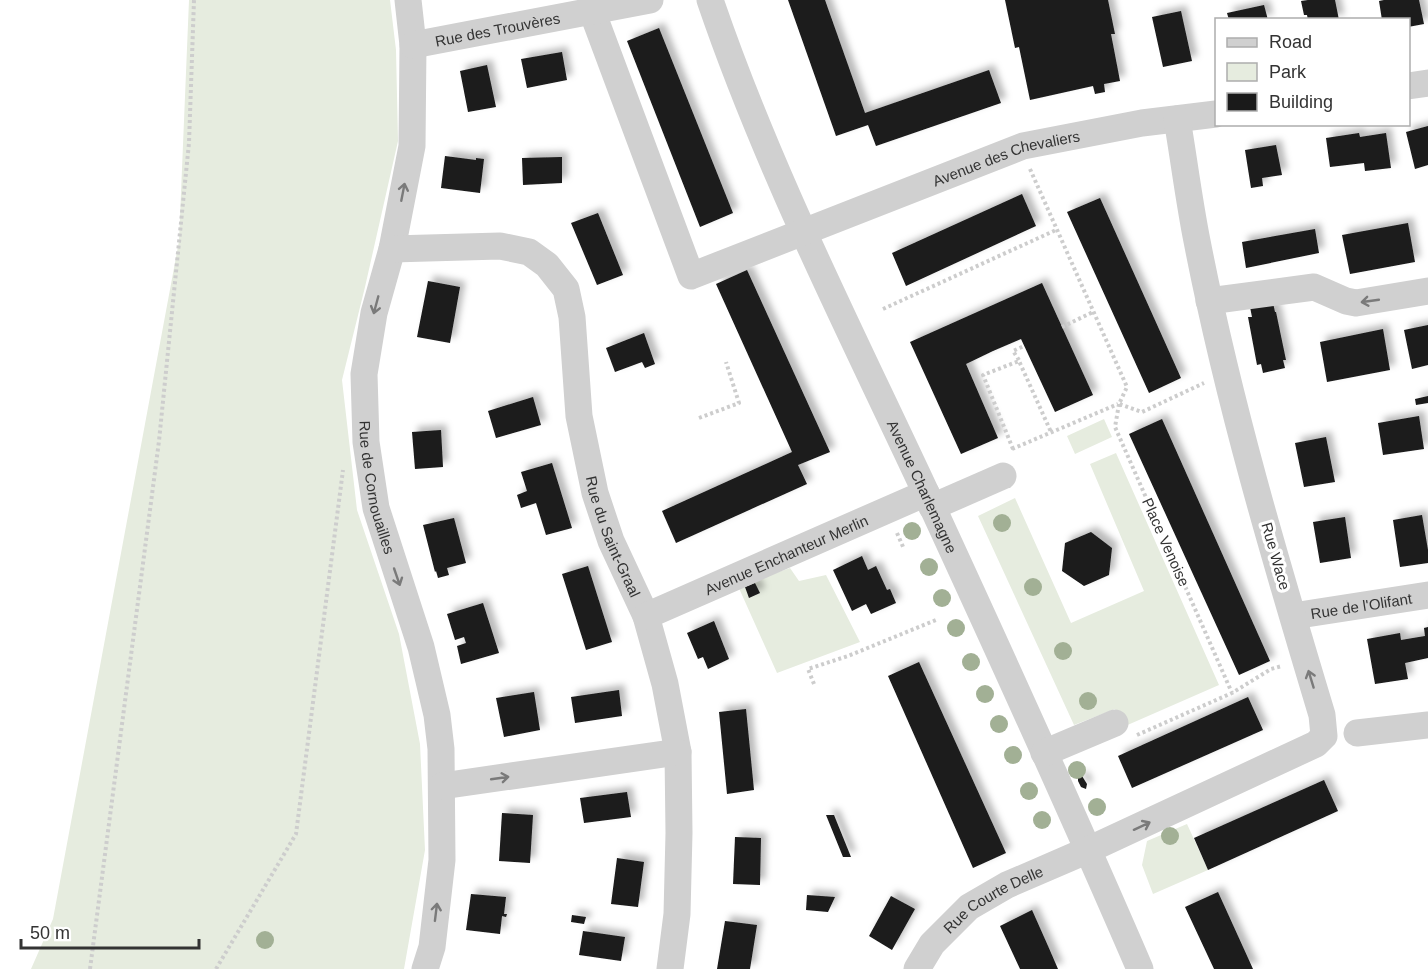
<svg xmlns="http://www.w3.org/2000/svg" width="1428" height="969" font-family="Helvetica,sans-serif">
<style>
.green{fill:#e6ecdf}
.building{fill:#1a1a1a;filter:url(#shadow)}
.lines{fill:none;stroke-linecap:round;stroke-linejoin:round}
.path{stroke:#cdcdcd;stroke-width:4;stroke-dasharray:3 3;stroke-linecap:butt}
.minor{stroke:#d0d0d0;stroke-width:27}
.tree{fill:#a2b095}
.oneway{stroke:#7a7a7a}
.labels{text-anchor:middle;dominant-baseline:central;stroke-width:6;stroke-linejoin:round;paint-order:stroke}
.street-label{font-size:15px;fill:#333;stroke:#fff}
</style>
<defs>
<filter id="shadow"><feDropShadow dx="5.5" dy="-5.5" stdDeviation="3" flood-color="#0004"/></filter>
</defs>
<rect width="100%" height="100%" fill="#fff"/>
<!-- green -->
<path class="green" d="M189 0H390L396 50 398 141 365 287 342 380 357 510 399 634 420 744 425 850 404 969H31L53 919 179 241Z
M1104 419 1112 437 1075 454 1067 436Z
M1116 453 1219 685 1123 727 1115 709 1074 725 978 516 1015 498 1071 623 1144 591 1090 464Z
M790 568 799 581 826 575 860 642 777 673 738 586Z
M1187 824 1208 870 1153 894 1142 865 1147 841Z"/>
<!-- building -->
<path class="building" d="M788 0H825L865 113 989 70 1001 103 876 146 868 125 836 136Z
M1005 0H1108L1115 34H1111L1120 81 1104 84 1105 92 1095 94 1093 86 1030 100 1019 47 1015 48Z
M1308 0H1335L1339 20H1308L1307 15H1304L1301 1Z
M1384 0H1419L1424 24 1408 27V20H1382L1379 1Z
M1264 5 1268 20H1229L1227 13Z
M1181 11 1192 61 1163 67 1152 17Z
M659 28 733 213 700 227 627 41Z
M562 52 567 80 527 88 521 59Z
M487 65 496 107 468 112 460 71Z
M1428 126V165L1415 169 1406 132Z
M1359 133 1360 137 1386 133 1391 168 1365 171 1364 163 1330 167 1326 138Z
M1276 145 1282 175 1262 178 1263 186 1251 188 1245 150Z
M445 156 476 160V158L484 159 480 193 441 188Z
M562 157V183L523 185 522 158Z
M1022 194 1036 226 906 286 892 253Z
M1100 198 1181 378 1149 393 1067 212Z
M598 213 623 275 597 285 571 223Z
M1408 223 1415 262 1350 274 1342 235Z
M1315 229 1319 253 1246 268 1242 242Z
M747 270 830 452 798 465 807 484 676 543 662 511 792 452 716 284Z
M428 281 460 287 450 343 417 337Z
M1042 283 1093 395 1055 412 1021 339 993 351 966 364 998 438 961 454 910 342Z
M1273 303 1275 312H1276L1286 360H1283L1285 368 1263 373 1261 364 1257 365 1248 317H1252L1250 307Z
M1428 325V365L1412 369 1404 330Z
M1383 329 1390 370 1327 382 1320 342Z
M644 333 655 364 645 368 642 362 615 372 606 348Z
M1428 396V403L1416 405 1415 399Z
M533 397 541 425 496 438 488 411Z
M1419 416 1424 449 1383 455 1378 423Z
M1162 419 1270 661 1239 675 1129 434Z
M441 430 443 467 415 469 412 432Z
M1326 437 1335 482 1304 487 1295 443Z
M552 463 572 528 546 535 536 503 521 508 517 495 527 491 521 472Z
M1422 515 1428 550V563L1400 567 1393 520Z
M1345 517 1351 558 1320 563 1313 522Z
M454 518 466 563 447 568 449 575 438 578 436 571 435 572 423 525Z
M1091 532 1112 548 1109 575 1084 586 1062 571 1065 543Z
M862 556 868 570 876 566 887 590 890 589 896 603 871 614 866 604 852 611 833 570Z
M588 566 612 642 586 650 562 574Z
M755 583 760 593 749 598 745 587Z
M483 603 499 653 461 664 457 646 466 643 464 637 455 640 447 614Z
M714 621 729 659 708 669 703 657 698 659 687 633Z
M1428 627V658L1405 663 1408 679 1375 684 1367 639 1400 633 1401 640 1425 636 1424 628Z
M919 662 1006 853 973 868 888 676Z
M619 690 622 716 575 723 571 697Z
M534 692 540 730 504 737 496 698Z
M1248 697 1263 730 1132 788 1118 756Z
M746 709 754 790 727 794 719 712Z
M1082 776 1087 784 1086 789 1081 787 1078 781V778Z
M1324 780 1338 811 1208 870 1194 838Z
M627 792 631 817 584 823 580 798Z
M502 813 533 815 530 863 499 861Z
M826 815H834L851 857H843Z
M735 837 761 838 760 885 733 884Z
M617 858 644 862 638 907 611 904Z
M1218 892 1253 969H1214L1185 907Z
M471 894 506 897 504 914H507L506 917 502 916 500 934 466 930Z
M807 895 835 897 828 912 806 910Z
M891 896 915 909 892 950 869 936Z
M1032 910 1048 946 1058 969H1020L1000 926Z
M572 915 586 917 584 924 571 922Z
M725 921 757 925 750 969H717Z
M583 931 625 937 621 961 579 955Z"/>
<g class="lines">
<!-- path -->
<path class="path" d="M1030 169 1127 387 1119 404 1142 412 1204 383
M883 309 1056 230
M1062 327 1093 312
M1019 360 1013 351 1024 346
M1119 404 1115 427 1232 693
M699 418 739 403 726 362
M1012 449 1118 404
M1013 449 983 375 1019 361 1051 432
M897 533 904 549
M814 684 808 669 848 656 936 620
M1137 735 1232 693 1271 669 1282 666
M90 969 159 441 189 143 194 0
M216 969 296 834 343 470"/>
<!-- minor -->
<g class="minor">
<path id="s1" d="M408 0 413 45 412 146 392 249 374 313 364 374 366 442 376 508 421 647 437 715 441 749 442 860 432 947 425 969"/>
<path id="s2" d="M710 0C768 170 850 330 926 493 999 651 1071 809 1140 969"/>
<path id="s3" d="M592 11 691 276 1023 146 1142 123 1216 114"/>
<path id="s4" d="M413 45 650 0"/>
<path d="M1408 86 1428 83"/>
<path id="s5" d="M392 249 500 246 529 252 547 265 566 289 572 317 579 416 595 493 611 541 646 616 665 684 678 752 679 833 677 914 670 969"/>
<path d="M1209 301 1314 287 1346 301 1356 303 1428 291"/>
<path d="M932 507 1003 476"/>
<path id="s6" d="M646 616 926 493"/>
<path id="s7" d="M1293 616 1428 595"/>
<path d="M1357 733 1428 725"/>
<path d="M1044 753 1115 723"/>
<path d="M442 786 678 752"/>
<path id="s8" d="M917 969 932 944 969 907 1007 885 1088 850 1316 744 1324 736 1322 715C1275 559 1228 401 1197 241 1189 201 1184 160 1177 119"/>
</g>
</g>
<!-- trees -->
<g class="tree">
<circle cx="1002" cy="523" r="9"/>
<circle cx="912" cy="531" r="9"/>
<circle cx="929" cy="567" r="9"/>
<circle cx="1033" cy="587" r="9"/>
<circle cx="942" cy="598" r="9"/>
<circle cx="956" cy="628" r="9"/>
<circle cx="1063" cy="651" r="9"/>
<circle cx="971" cy="662" r="9"/>
<circle cx="985" cy="694" r="9"/>
<circle cx="1088" cy="701" r="9"/>
<circle cx="999" cy="724" r="9"/>
<circle cx="1013" cy="755" r="9"/>
<circle cx="1077" cy="770" r="9"/>
<circle cx="1029" cy="791" r="9"/>
<circle cx="1097" cy="807" r="9"/>
<circle cx="1042" cy="820" r="9"/>
<circle cx="1170" cy="836" r="9"/>
<circle cx="265" cy="940" r="9"/>
</g>
<!-- one-way arrows -->
<defs><path id="oneway-shaft" d="M-6 0H5M1.5-3L5.5 0L1.5 3" fill="none" stroke-width="1.6" stroke-linecap="round" stroke-linejoin="round" transform="scale(1.5)"/></defs>
<g class="oneway">
<use href="#oneway-shaft" transform="translate(403 192) rotate(-79)"/>
<use href="#oneway-shaft" transform="translate(1370 301) rotate(172)"/>
<use href="#oneway-shaft" transform="translate(376 305) rotate(105)"/>
<use href="#oneway-shaft" transform="translate(397 577) rotate(71)"/>
<use href="#oneway-shaft" transform="translate(1311 679) rotate(-107)"/>
<use href="#oneway-shaft" transform="translate(500 778) rotate(-8)"/>
<use href="#oneway-shaft" transform="translate(1142 826) rotate(-25)"/>
<use href="#oneway-shaft" transform="translate(436 912) rotate(-83)"/>
</g>
<g class="labels">
<!-- street labels -->
<g class="street-label">
<text stroke="none"><textPath href="#s4" startOffset="86">Rue des Trouvères</textPath></text>
<text stroke="none"><textPath href="#s3" startOffset="620">Avenue des Chevaliers</textPath></text>
<text stroke="none"><textPath href="#s1" startOffset="494">Rue de Cornouailles</textPath></text>
<text stroke="none"><textPath href="#s2" startOffset="531">Avenue Charlemagne</textPath></text>
<text stroke="none"><textPath href="#s5" startOffset="444">Rue du Saint-Graal</textPath></text>
<text transform="translate(1166 542) rotate(66)">Place Venoise</text>
<text stroke="none"><textPath href="#s6" startOffset="153">Avenue Enchanteur Merlin</textPath></text>
<text transform="translate(1276 556) rotate(74)">Rue Wace</text>
<text stroke="none"><textPath href="#s7" startOffset="69">Rue de l'Olifant</textPath></text>
<text stroke="none"><textPath href="#s8" startOffset="106">Rue Courte Delle</textPath></text>
</g>
</g>
<!-- legend -->
<rect x="1215" y="18" width="195" height="108" fill="#ffffff" stroke="#adadad" stroke-width="1.5"/>
<rect x="1227" y="38" width="30" height="9" fill="#d0d0d0" stroke="#adadad" stroke-width="1.5"/>
<text x="1269" y="48" font-size="18" fill="#333333">Road</text>
<rect x="1227" y="63" width="30" height="18" fill="#e6ecdf" stroke="#adadad" stroke-width="1.5"/>
<text x="1269" y="78" font-size="18" fill="#333333">Park</text>
<rect x="1227" y="93" width="30" height="18" fill="#1a1a1a" stroke="#adadad" stroke-width="1.5"/>
<text x="1269" y="108" font-size="18" fill="#333333">Building</text>
<!-- scale -->
<path d="M21 939v9h178v-9" fill="none" stroke="#333333" stroke-width="3"/>
<text x="30" y="939" font-size="18" fill="#333333" stroke="#ffffff" stroke-width="4.5" paint-order="stroke">50 m</text>
</svg>
